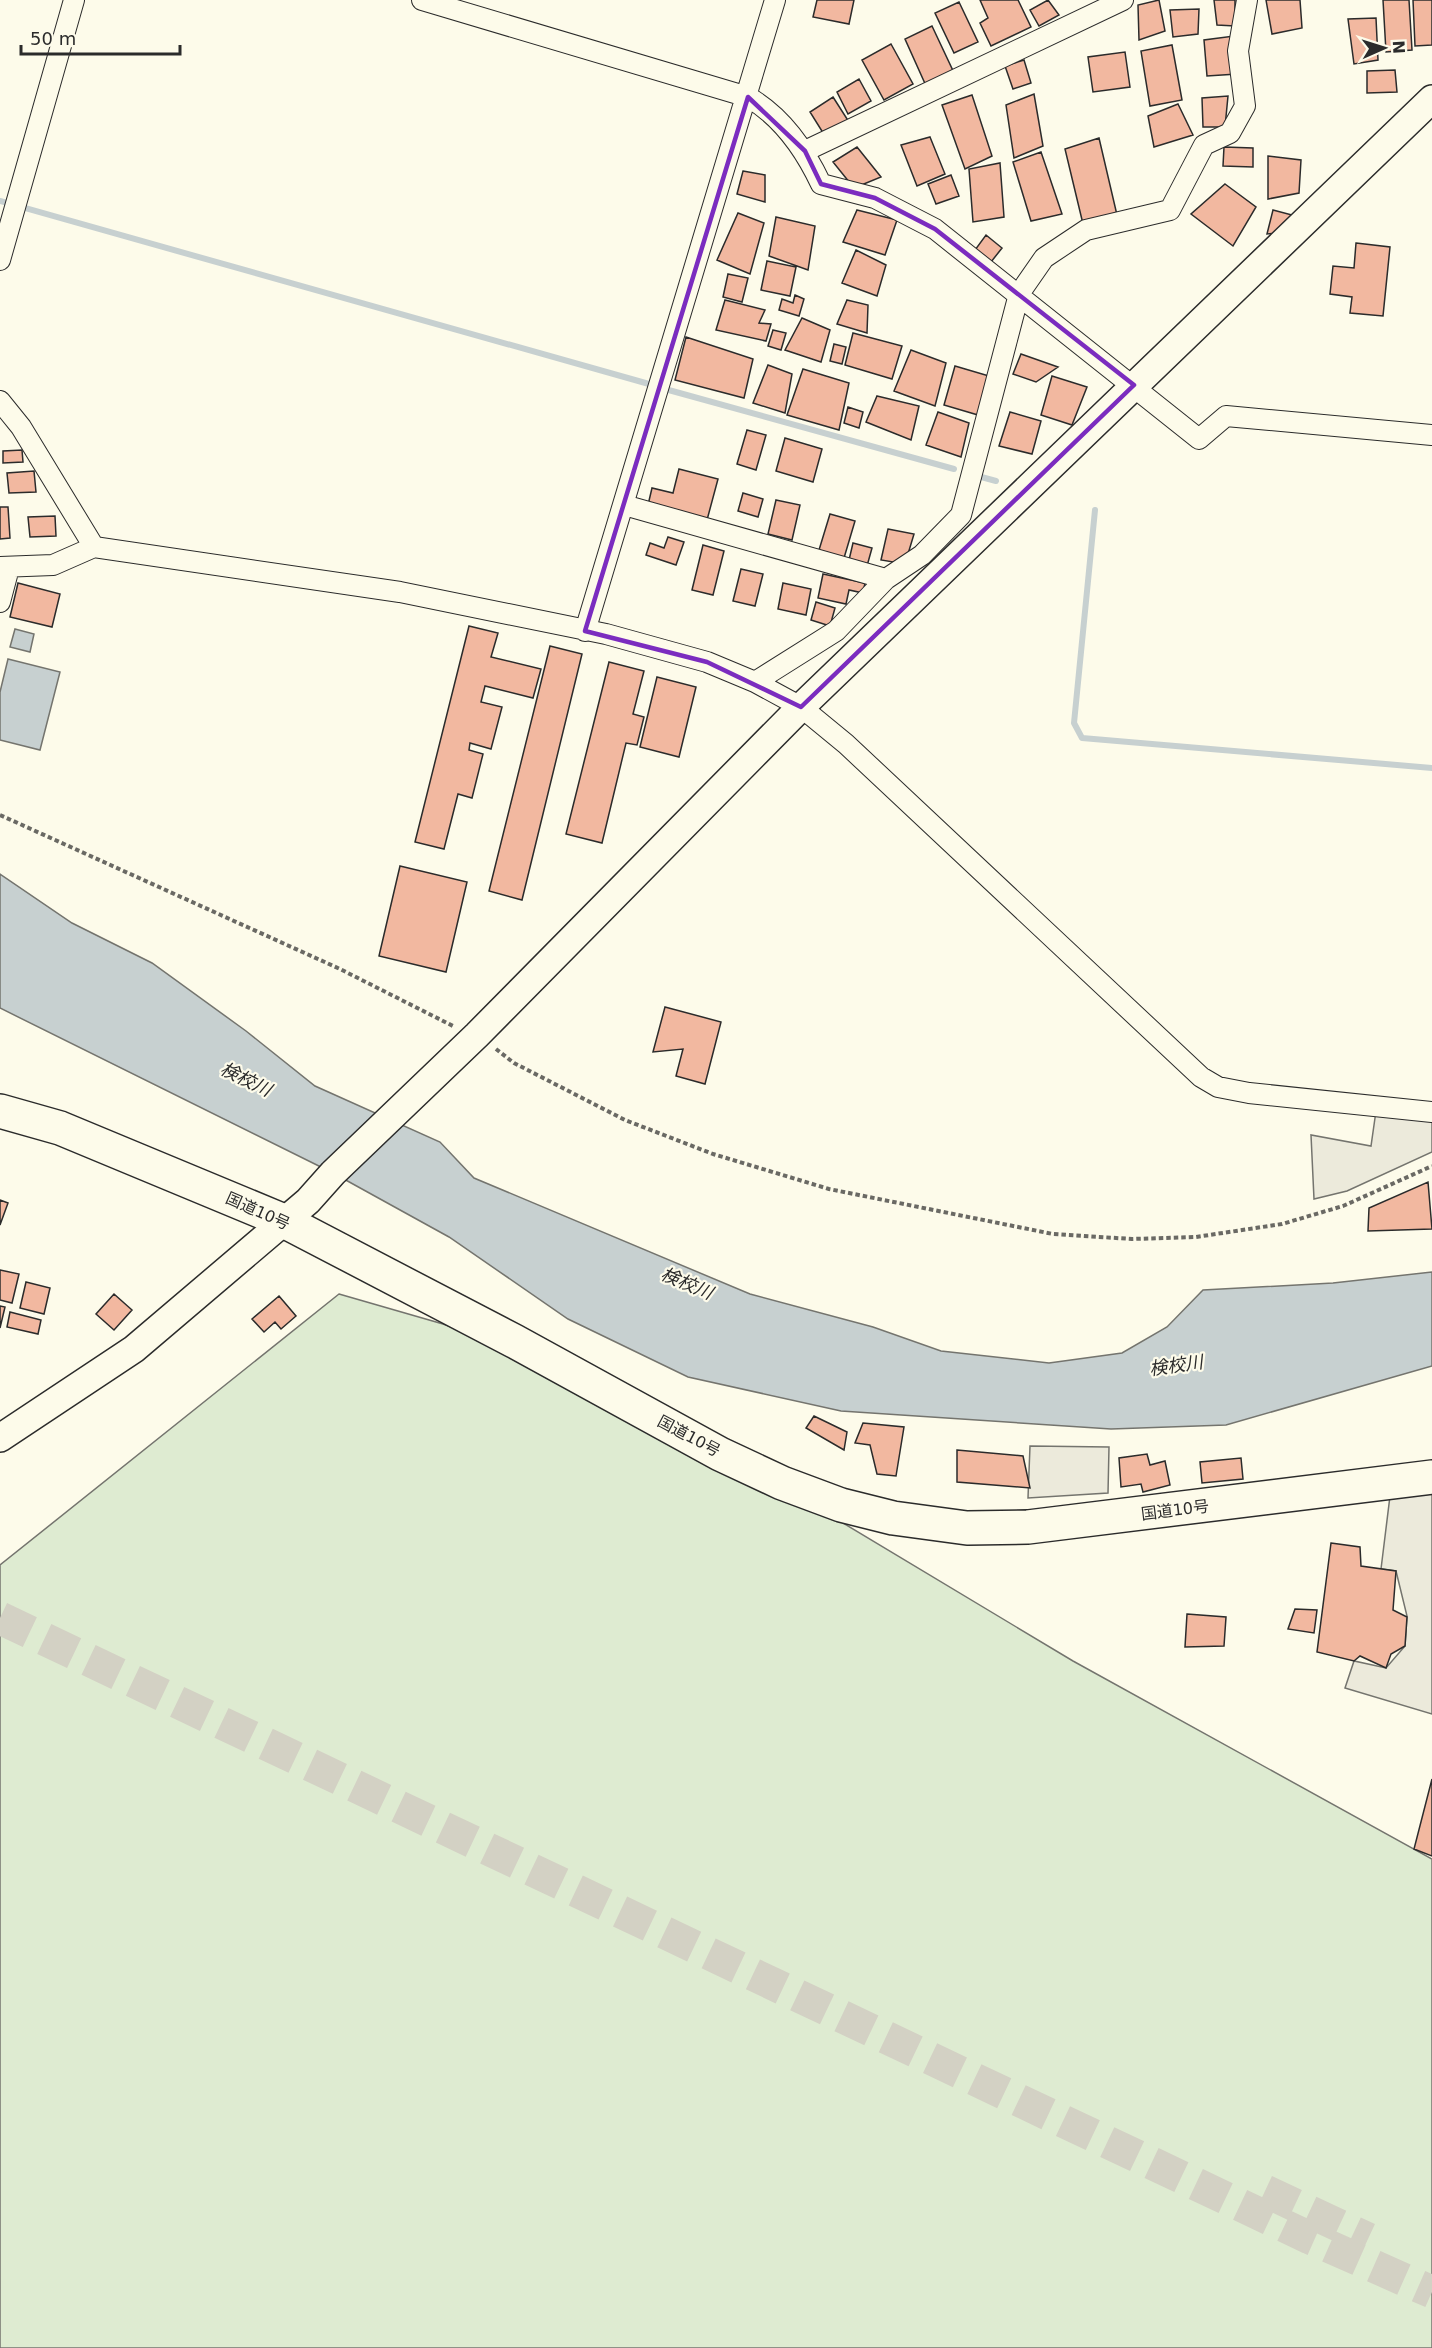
<svg xmlns="http://www.w3.org/2000/svg" width="1432" height="2348" font-family="'DejaVu Sans','Noto Sans JP',sans-serif">
<style>
.green{fill:#deebd1;stroke:#74746e;stroke-width:1.5}
.parking{fill:#eceadb;stroke:#74746e;stroke-width:1.5}
.water{fill:#c7d0d0;stroke:#74746e;stroke-width:1.5}
.lines{fill:none;stroke-linecap:round;stroke-linejoin:round}
.stream{stroke:#c7d0d0;stroke-width:6}
.building{fill:#f2b8a0;stroke:#2b2b2b;stroke-width:1.5}
.highway-tunnel{stroke:#d3d1c4;stroke-width:33;stroke-dasharray:33 16;stroke-linecap:butt}
.street-casing{stroke:#2b2b2b;stroke-width:22}
.secondary-casing{stroke:#2b2b2b;stroke-width:30}
.highway-casing{stroke:#2b2b2b;stroke-width:36}
.path{stroke:#6a6964;stroke-width:4;stroke-dasharray:4.5 3;stroke-linecap:butt}
.street{stroke:#fdfbea;stroke-width:20}
.secondary{stroke:#fdfbea;stroke-width:27}
.highway{stroke:#fdfbea;stroke-width:33}
.marked{fill:none;stroke:#7b2cbf;stroke-width:4.5;stroke-linejoin:round}
.labels{text-anchor:middle;dominant-baseline:central;stroke-width:4.5;stroke-linejoin:round;paint-order:stroke}
.street-label{font-size:16px;fill:#2b2b2b;stroke:#fdfbea}
.water-label{font-size:18px;font-style:italic;fill:#2b2b2b;stroke:#fdfbea}
</style>
<rect width="100%" height="100%" fill="#fdfbea"/>
<!-- green -->
<path class="green" d="M339 1294 443 1324 557 1365 758 1472 1073 1661 1432 1859V2348H0V1565Z"/>
<!-- parking -->
<path class="parking" d="M1376 1111 1432 1117V1152L1347 1191 1314 1199 1311 1135 1371 1146Z
M1030 1446 1109 1447 1108 1493 1028 1498Z
M1432 1494V1714L1345 1688 1354 1661 1386 1668 1405 1646 1407 1616 1396 1571 1381 1569 1390 1496Z"/>
<!-- water -->
<path class="water" d="M15 629 34 634 30 652 10 647Z
M8 659 60 672 40 750 0 740V692Z
M0 874 72 923 152 963 246 1031 315 1086 440 1142 474 1178 750 1294 873 1327 941 1351 1049 1363 1122 1353 1167 1327 1203 1290 1333 1283 1432 1272V1366L1226 1425 1111 1429 841 1411 688 1377 568 1319 449 1237 333 1173 0 1008Z"/>
<g class="lines">
<!-- stream -->
<path class="stream" d="M0 201 649 384
M665 389 954 469
M974 475 996 481
M1095 510 1074 723 1082 738 1432 768"/>
</g>
<!-- building -->
<path class="building" d="M817 0H854L849 24 813 17Z
M980 0H1018L1031 27 991 46 980 23 988 18Z
M1048 0 1059 15 1039 26 1030 10Z
M1159 0 1165 31 1139 40 1138 5Z
M1214 0H1235V26L1217 25Z
M1266 0H1300L1302 28 1272 34Z
M1383 0H1409L1412 50 1386 52Z
M1413 0H1432V45L1415 46Z
M959 2 978 42 954 53 935 13Z
M1199 9 1198 34 1173 37 1170 10Z
M1376 18 1378 60 1354 64 1348 19Z
M932 26 955 75 927 88 905 39Z
M1234 36 1237 74 1207 76 1204 40Z
M891 44 913 84 884 100 862 60Z
M1172 45 1182 100 1150 106 1141 51Z
M1125 52 1130 87 1093 92 1088 57Z
M1024 60 1031 83 1013 89 1005 66Z
M1395 70 1397 92 1367 93V71Z
M859 79 871 101 848 114 837 92Z
M1034 94 1043 146 1014 158 1006 105Z
M972 95 992 156 965 169 942 105Z
M1228 96 1225 127H1203L1202 98Z
M833 97 849 122 825 136 810 112Z
M1178 104 1193 135 1154 147 1148 116Z
M930 137 945 174 917 186 901 145Z
M1099 138 1117 215 1083 224 1065 149Z
M857 147 881 177 854 188 833 162Z
M1224 147 1253 148V167L1223 166Z
M1041 152 1062 214 1031 221 1013 162Z
M1268 156 1301 160 1299 193 1268 199Z
M1000 163 1004 217 973 222 969 169Z
M743 171 765 175V202L737 194Z
M951 175 959 196 936 204 928 184Z
M1225 184 1256 207 1233 246 1191 214Z
M857 210 897 220 885 255 843 242Z
M1273 210 1292 215 1288 232 1267 234Z
M738 213 764 223 750 274 717 260Z
M776 217 815 226 808 270 769 256Z
M986 235 1002 248 991 262 975 250Z
M1356 243 1390 247 1383 316 1350 313 1352 297 1330 294 1333 266 1354 268Z
M856 250 886 265 877 296 842 283Z
M767 261 796 267 790 296 761 290Z
M728 274 748 278 742 302 723 297Z
M795 295 804 299 799 316 779 310 782 299 793 303Z
M725 300 765 310 759 323 771 324 766 341 716 330Z
M847 300 868 305 867 333 837 324Z
M802 318 830 330 821 362 785 350Z
M773 330 786 333 781 350 768 346Z
M853 333 902 346 892 379 845 365Z
M686 337 753 359 744 398 675 380Z
M834 344 846 347 842 364 830 361Z
M911 350 946 363 935 406 894 391Z
M1021 354 1058 367 1036 382 1013 374Z
M768 365 792 374 785 413 753 403Z
M955 366 989 376 978 415 944 405Z
M803 369 849 383 839 430 787 415Z
M1052 376 1087 387 1072 425 1041 415Z
M877 396 919 406 911 440 866 422Z
M848 407 863 412 859 428 844 423Z
M938 412 969 423 961 457 926 445Z
M1010 412 1041 421 1032 454 999 446Z
M747 430 766 435 756 470 737 464Z
M785 438 822 449 813 482 776 471Z
M22 450 23 462 3 463V451Z
M679 469 718 479 707 520 648 505 652 488 673 493Z
M34 471 36 492 9 493 7 473Z
M743 493 763 499 758 517 738 511Z
M776 500 800 505 792 540 768 534Z
M0 507H8L10 538 0 539Z
M830 514 855 521 844 558 819 550Z
M55 516 56 536 30 537 28 517Z
M888 529 914 534 905 564 881 560Z
M668 537 684 542 676 565 646 555 650 543 664 548Z
M853 543 872 548 867 566 849 560Z
M703 545 724 551 713 595 692 590Z
M741 569 763 574 755 606 733 601Z
M823 574 865 583 863 593 849 590 846 604 818 598Z
M18 583 60 594 52 627 10 617Z
M783 583 811 589 806 615 778 609Z
M816 602 835 608 830 626 811 620Z
M469 626 498 633 491 657 541 669 533 698 485 686 481 702 502 707 491 749 470 743 469 750 483 754 472 798 458 794 444 849 415 842Z
M550 646 582 654 522 900 489 891Z
M609 662 644 671 633 714 644 717 637 745 626 743 602 843 566 834Z
M657 677 696 687 679 757 640 747Z
M400 866 467 882 446 972 379 956Z
M665 1007 721 1022 705 1084 676 1076 683 1049 653 1052Z
M1428 1182 1432 1229 1368 1231 1369 1208Z
M0 1200 8 1203 0 1225Z
M0 1270 19 1274 12 1303 0 1300Z
M26 1282 50 1288 44 1314 20 1308Z
M114 1294 132 1310 114 1330 96 1314Z
M279 1296 296 1316 281 1329 275 1322 264 1332 252 1319Z
M0 1306 5 1307 0 1328Z
M10 1312 41 1320 38 1334 7 1327Z
M814 1416 847 1432 844 1450 806 1428Z
M863 1423 904 1427 896 1476 877 1474 870 1445 855 1443Z
M957 1450 1023 1456 1030 1488 957 1482Z
M1147 1454 1150 1465 1165 1461 1170 1485 1143 1492 1141 1484 1121 1487 1119 1458Z
M1241 1458 1243 1479 1202 1483 1200 1462Z
M1331 1543 1360 1547 1361 1566 1396 1571 1393 1610 1407 1617 1405 1646 1391 1654 1386 1668 1360 1656 1354 1661 1317 1652Z
M1295 1609 1317 1610 1314 1633 1288 1629Z
M1187 1614 1226 1617 1224 1646 1185 1647Z
M1432 1779V1856L1414 1849Z"/>
<g class="lines">
<!-- highway-tunnel -->
<path class="highway-tunnel" d="M0 1618 1310 2238 1432 2292
M1265 2191 1368 2239"/>
<defs>
<path id="street" d="M422 0 748 97C781 116 805 150 821 184L875 198 935 229 1199 439 1226 416 1432 435
M805 151 1123 0
M0 260 74 0
M0 401 21 427 94 547
M624 505 886 579
M0 567 53 565 94 547 400 592 606 634 707 662 755 682 801 707 846 744 1201 1077 1218 1087 1249 1093 1432 1112
M0 602 9 568
M585 631 775 0
M755 682 836 631 886 579 922 555 961 515 1019 294 1044 258 1086 230 1170 210 1204 145 1230 133 1245 106 1238 51 1247 0"/>
<path id="secondary" d="M0 1438 134 1349 308 1201 333 1173 477 1035 801 707 1432 99"/>
<path id="highway" d="M0 1111 60 1128 284 1221 514 1341 720 1454 782 1483 841 1505 893 1518 967 1528 1028 1527 1432 1477"/>
</defs>
<!-- street casing -->
<use href="#street" class="street-casing"/>
<!-- secondary casing -->
<use href="#secondary" class="secondary-casing"/>
<!-- highway casing -->
<use href="#highway" class="highway-casing"/>
<!-- path -->
<path class="path" d="M0 815 340 969 453 1026
M496 1049 514 1063 625 1120 713 1154 829 1189 1053 1234 1132 1239 1196 1237 1282 1224 1343 1206 1432 1166"/>
<!-- street -->
<use href="#street" class="street"/>
<!-- secondary -->
<use href="#secondary" class="secondary"/>
<!-- highway -->
<use href="#highway" class="highway"/>
</g>
<!-- marked area -->
<path class="marked" d="M748 97 805 151 821 184 875 198 935 229 1134 385 801 707 707 662 585 631Z"/>
<g class="labels">
<!-- street labels -->
<g class="street-label">
<text transform="translate(258 1211) rotate(24)">国道10号</text>
<text transform="translate(689 1436) rotate(28)">国道10号</text>
<text transform="translate(1175 1510) rotate(-7)">国道10号</text>
</g>
<!-- water labels -->
<g class="water-label">
<text transform="translate(246 1079) rotate(26)">検校川</text>
<text transform="translate(687 1283) rotate(23)">検校川</text>
<text transform="translate(1176 1365) rotate(-8)">検校川</text>
</g>
</g>
<!-- north arrow -->
<g transform="translate(1384 48) rotate(87)" stroke="#fdfbea" stroke-width="4.5" paint-order="stroke">
<path d="M0-4.5L10 22L0 15L-10 22Z" fill="#2b2b2b"/>
<text y="-9" font-size="16" font-weight="bold" text-anchor="middle" fill="#2b2b2b">N</text>
</g>
<!-- scale -->
<path d="M21 45v9h159v-9" fill="none" stroke="#2b2b2b" stroke-width="3"/>
<text x="30" y="45" font-size="18" fill="#2b2b2b" stroke="#fdfbea" stroke-width="4.5" paint-order="stroke">50 m</text>
</svg>
